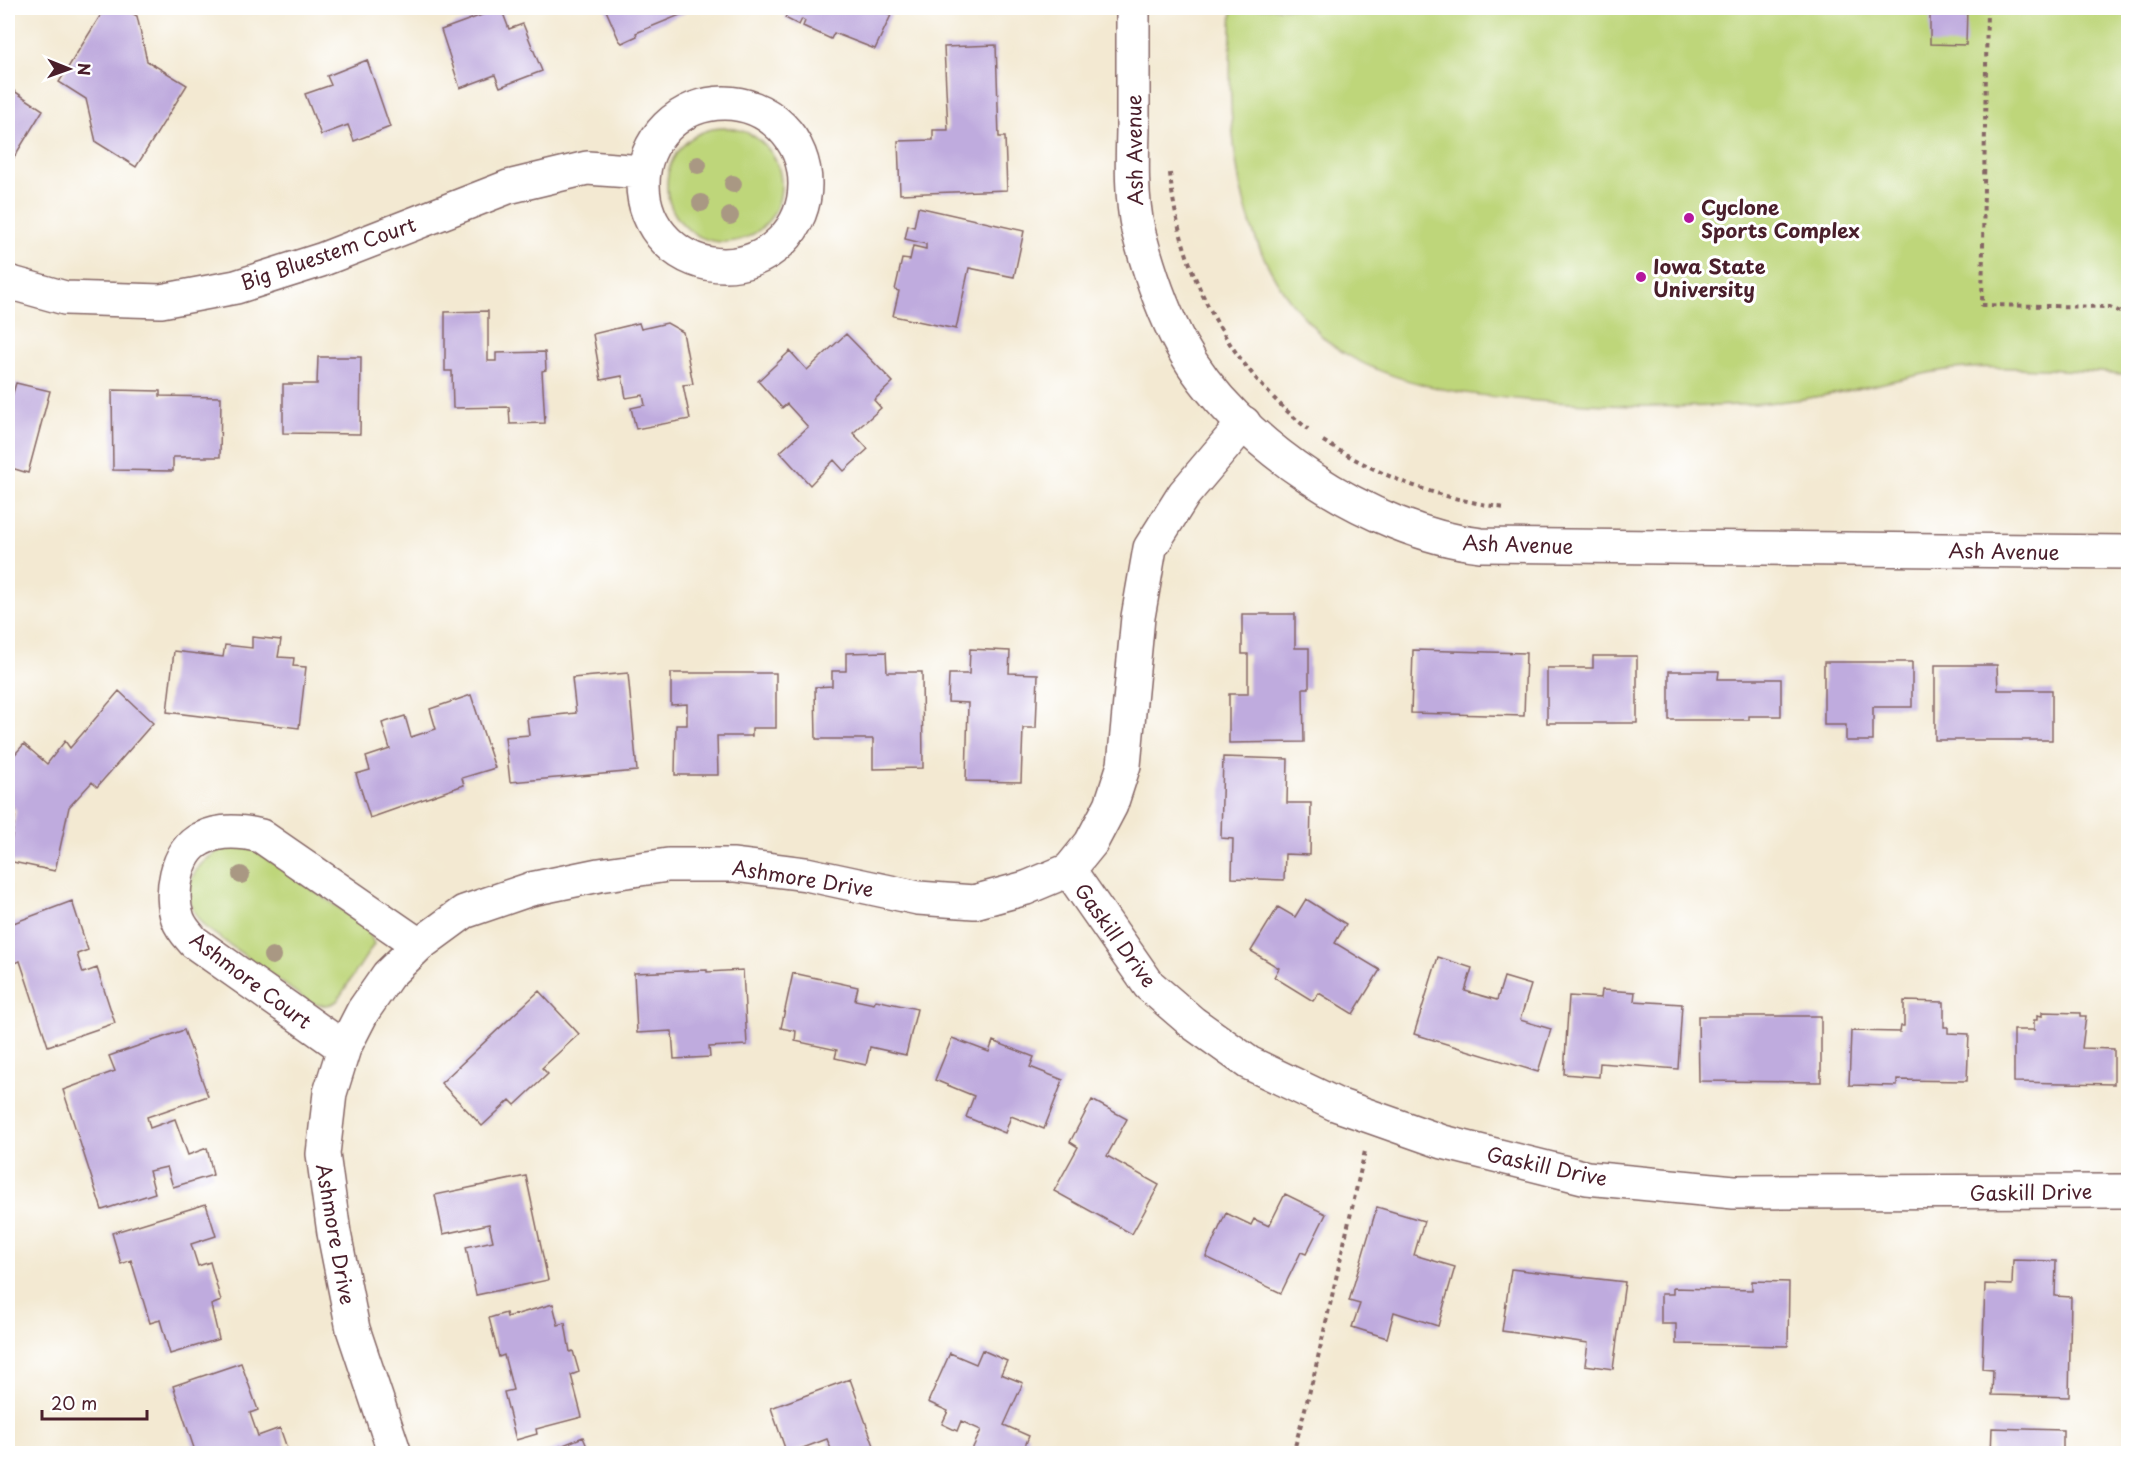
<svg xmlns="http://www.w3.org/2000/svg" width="2136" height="1461" font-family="'Playpen Sans',sans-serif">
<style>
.green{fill:#bed67a;stroke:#847a52;stroke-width:1.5}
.building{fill:#bfabde}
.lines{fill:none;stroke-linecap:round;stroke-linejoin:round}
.minor-casing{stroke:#856665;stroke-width:36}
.tertiary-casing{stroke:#856665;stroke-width:36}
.path{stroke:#856665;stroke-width:4;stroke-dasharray:4.5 4.5;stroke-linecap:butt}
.minor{stroke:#fff;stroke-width:33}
.tertiary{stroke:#fff;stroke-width:33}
.tree{fill:#a99883}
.poi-dot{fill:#b5179e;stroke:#fff;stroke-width:2}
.labels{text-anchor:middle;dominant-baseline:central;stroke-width:6;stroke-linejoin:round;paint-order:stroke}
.street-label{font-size:20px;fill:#4a1f2b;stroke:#fff}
.poi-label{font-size:20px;font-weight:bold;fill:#4a1f2b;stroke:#fff;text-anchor:start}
</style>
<rect width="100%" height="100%" fill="#fff"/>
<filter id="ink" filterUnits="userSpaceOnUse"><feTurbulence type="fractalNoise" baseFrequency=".0167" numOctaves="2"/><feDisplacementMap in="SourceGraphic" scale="12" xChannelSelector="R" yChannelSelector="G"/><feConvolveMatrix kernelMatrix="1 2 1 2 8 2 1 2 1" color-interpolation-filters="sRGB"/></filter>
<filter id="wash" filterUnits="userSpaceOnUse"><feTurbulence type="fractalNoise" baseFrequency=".008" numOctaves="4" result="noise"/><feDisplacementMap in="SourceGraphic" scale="24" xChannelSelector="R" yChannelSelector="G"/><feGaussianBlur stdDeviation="1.35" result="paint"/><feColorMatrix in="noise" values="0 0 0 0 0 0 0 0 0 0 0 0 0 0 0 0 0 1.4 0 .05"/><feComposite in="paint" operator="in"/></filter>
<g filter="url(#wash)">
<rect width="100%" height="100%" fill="#f3e9d2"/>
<!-- green -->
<path class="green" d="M1232 8H2128V375C2101 371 2073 371 2046 369 2009 368 1971 365 1934 372 1888 381 1842 394 1795 400 1715 410 1633 407 1553 402 1480 397 1394 389 1332 345 1323 339 1315 328 1307 320 1228 239 1227 113 1232 8Z
M667 185a57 57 0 1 1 114 0a57 57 0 1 1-114 0Z
M235 844 250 847 367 927 374 944 337 1001C327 1007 320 1006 309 1002L205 927C172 891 195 857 235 844Z"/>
<g id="blocks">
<!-- building -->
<path class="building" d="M105 8H123L137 16 147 61 187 85 136 167 96 142 86 99 59 82Z
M501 8 509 29 523 24 542 71 500 87 495 75 460 88 441 30Z
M605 8H682L685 13 636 33 637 36 622 43 619 40Z
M772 8H876L891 15 875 49 834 33 831 39 803 26 805 21 802 19 799 25 785 18 787 14Z
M1930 8H1967L1966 45 1930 44Z
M996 45 999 137H1005L1007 190 900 194 898 141 933 140V130H948L944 47Z
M367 60 390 127 354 141 348 125 321 135 305 94 331 85 327 76Z
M8 87 43 110 8 167Z
M918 207 1024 231 1014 277 969 268 956 329 893 316 899 291 895 290 902 259 910 260 913 246 926 249V244L905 239 908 225 914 227Z
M488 311V361H496V353L545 352 546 370 542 371 545 423 510 424 509 407 453 408 452 371H445V312Z
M639 323 641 329 667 323 683 332 693 384 683 385 690 419 636 429 631 408 645 405 643 395 626 398 622 376 601 380 593 334Z
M846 334 893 382 874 400 881 408 853 433 868 449 844 471 834 460 810 485 780 452 808 427 787 404 782 408 758 381 790 351 807 370Z
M318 357H361L360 434 283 433V384H317Z
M16 383 50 391 28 473 8 467V395L12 396Z
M112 390 160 391V396L221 397 220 457H173V471L113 470Z
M1242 614H1295V648H1309V688H1303L1304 742 1229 743V694H1248V654H1242Z
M252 637 281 640 278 657 294 658 293 666 306 667 299 728 167 712 174 651 223 657 225 645 252 648Z
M970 649 1010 651 1009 673 1038 674 1036 728H1023L1021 782 966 781 968 703 948 702 949 674H969Z
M1413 650 1526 653 1524 716 1411 713Z
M886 652 887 672H922L923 768 873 769V739H816L815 687 832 686V671H846V653Z
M1593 656H1637V723H1547V668H1593Z
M1824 662H1912V707H1873V741H1846V725H1824Z
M1935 665H1997L1998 690H2052V740H1935Z
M1669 671H1719L1718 679H1781V716H1749V720H1669Z
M628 673 637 771 510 782 505 737 529 735 527 718 576 713 572 678Z
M671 673H776V728H752V736H717L718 775H675L676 725H687V704L671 705Z
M119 691 153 723 97 787 92 782 69 807 55 871 8 861 16 810 8 802V762L24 744 47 764 65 741 70 748Z
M471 695 495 768 462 778 464 785 370 818 356 774 370 770 366 757 390 749 382 723 405 716 411 737 436 729 430 709Z
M1223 757 1288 759 1287 803H1311L1310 855 1285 854 1284 880 1232 878 1233 839 1221 838Z
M1306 899 1346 924 1335 943 1380 970 1353 1014 1319 993 1313 1001 1274 977 1279 968 1251 951 1278 907 1295 917Z
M72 901 88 950 77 954 83 973 97 968 115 1023 48 1046 20 961 8 965V925Z
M1438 957 1472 968 1465 991 1497 1000 1504 977 1531 985 1520 1020 1551 1029 1538 1072 1414 1034Z
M707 970V972L743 970 747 1045 709 1047 710 1057 674 1059 672 1031 637 1033 634 973Z
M793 973 858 987 855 1000 874 1004 876 1000 917 1009 906 1055 870 1047 866 1065 835 1058 837 1050 795 1041 796 1031 781 1028Z
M1602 990 1635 992 1634 1001 1682 1004 1678 1069 1600 1063 1599 1077 1564 1074 1569 996 1601 998Z
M539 991 579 1034 542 1068 548 1074 515 1105 510 1100 482 1126 441 1083Z
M1904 1001 1944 1002V1027H1948V1033L1969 1034 1967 1081 1897 1080V1086L1849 1085 1851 1031 1900 1032 1901 1026H1904Z
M2042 1012 2080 1013V1016H2086L2082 1048 2114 1049V1084L2014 1082V1030H2034V1020H2037V1015L2042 1016Z
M1698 1016H1821V1082L1699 1081Z
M184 1030 208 1096 147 1117 150 1128 175 1119 188 1155 207 1148 213 1175 173 1187 167 1167 149 1171 155 1193 102 1210 63 1090 115 1071 109 1056Z
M952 1038 989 1052 993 1041 1034 1057 1030 1067 1063 1080 1044 1129 1011 1116 1005 1133 966 1117 974 1096 935 1080Z
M1092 1100 1127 1119 1107 1156 1159 1185 1132 1234 1054 1191 1078 1147 1070 1142Z
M526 1176 548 1280 476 1295 466 1247 493 1241 489 1224 443 1234 435 1195Z
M1285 1194 1326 1214 1306 1254 1301 1252 1281 1293 1206 1257 1226 1213 1251 1225 1254 1219 1269 1226Z
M206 1204 216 1236 191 1244 198 1266 210 1262 221 1301 211 1305 219 1339 170 1354 160 1320 150 1323 131 1260 121 1264 112 1233Z
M1377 1207 1424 1221 1414 1255 1455 1267 1438 1326 1394 1312 1387 1338 1352 1327 1360 1304 1349 1301Z
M2013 1260 2056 1261 2055 1296 2071 1297 2069 1397 1992 1395 1993 1370 1982 1369 1985 1284 2012 1285Z
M1511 1269 1625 1282 1613 1369 1585 1365 1588 1343 1502 1331Z
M1752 1281 1789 1282 1788 1346 1676 1344V1324H1661V1294H1673V1288L1752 1290Z
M553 1304 558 1325 565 1323 570 1352 573 1351 579 1372 571 1375 582 1417 536 1429 537 1434 516 1440 504 1392 513 1390 504 1355 499 1357 489 1318 506 1313 507 1317Z
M982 1350 1007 1361 1001 1374 1023 1383 1004 1425 1029 1436 1022 1454H970L981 1430 961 1421 957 1431 942 1424 948 1411 928 1402 950 1353 976 1364Z
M241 1363 258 1410 250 1413 258 1436 280 1428 289 1454H196L173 1386Z
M850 1379 877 1454H833L827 1439 787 1454 771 1408Z
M1992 1428 2063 1430V1454H1991Z
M583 1437 590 1454H544V1453Z"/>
</g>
</g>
<g filter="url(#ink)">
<use href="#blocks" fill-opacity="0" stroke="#856665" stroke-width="1.5"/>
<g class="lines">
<defs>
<path id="minor" d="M643 184a81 81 0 1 1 162 0a81 81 0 1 1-162 0Z
M8 282 65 298 161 301 236 287 321 260 508 187 587 168 644 172
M1069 870 1149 985 1193 1023 1249 1063 1335 1104 1443 1142 1587 1178 1734 1192 2128 1191
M344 1048 194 942C188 935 181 928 178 919 169 895 176 851 201 839 220 829 241 831 261 836L419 945
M395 1454 353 1329 334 1233 323 1154 330 1093 344 1048 363 1011 388 975 419 945 464 912 531 889 599 875 668 865H734L806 874 918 898 974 902 1026 888 1069 870 1091 843 1111 805 1124 765 1138 617 1150 548 1184 494 1244 423"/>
<path id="tertiary" d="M1133 8C1133 48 1133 89 1133 130 1132 163 1131 197 1138 230 1148 268 1162 310 1181 345 1234 443 1372 533 1481 545L2128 552"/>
</defs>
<!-- minor casing -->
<use href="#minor" class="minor-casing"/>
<!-- tertiary casing -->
<use href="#tertiary" class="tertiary-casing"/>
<!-- path -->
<path class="path" d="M1987 8 1982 305 2110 307 2128 316
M1170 173C1178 272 1230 367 1308 429
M1323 441C1386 479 1433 497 1505 508
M1293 1454 1314 1375 1365 1151"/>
<!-- minor -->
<use href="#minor" class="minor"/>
<!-- tertiary -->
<use href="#tertiary" class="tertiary"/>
</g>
<!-- trees -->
<g class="tree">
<circle cx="698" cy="165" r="9"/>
<circle cx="733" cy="184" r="9"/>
<circle cx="701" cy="203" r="9"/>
<circle cx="730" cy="216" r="9"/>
<circle cx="241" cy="875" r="9"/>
<circle cx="272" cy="956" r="9"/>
</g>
</g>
<!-- markers -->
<g class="poi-dot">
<circle cx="1689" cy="218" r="6"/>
<circle cx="1641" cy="277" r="6"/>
</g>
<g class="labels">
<!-- street labels -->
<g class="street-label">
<text transform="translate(1134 150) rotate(-91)">Ash Avenue</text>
<text transform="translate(328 253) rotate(-19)">Big Bluestem Court</text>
<text transform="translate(1518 544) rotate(2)">Ash Avenue</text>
<text transform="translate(2004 551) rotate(1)">Ash Avenue</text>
<text transform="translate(803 878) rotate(9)">Ashmore Drive</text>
<text transform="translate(1116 935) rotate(54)">Gaskill Drive</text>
<text transform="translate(251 980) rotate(37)">Ashmore Court</text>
<text transform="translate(1547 1166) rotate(12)">Gaskill Drive</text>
<text transform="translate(2031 1192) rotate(-1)">Gaskill Drive</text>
<text transform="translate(336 1234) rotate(80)">Ashmore Drive</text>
</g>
<!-- poi labels -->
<g class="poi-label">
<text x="1701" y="207">Cyclone<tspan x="1701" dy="23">Sports Complex</tspan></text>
<text x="1653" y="266">Iowa State<tspan x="1653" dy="23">University</tspan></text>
</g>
</g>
<!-- margin -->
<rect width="2136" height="1461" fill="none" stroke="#fff" stroke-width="30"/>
<!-- north arrow -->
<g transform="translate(69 69) rotate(91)" stroke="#ffffff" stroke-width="4.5" paint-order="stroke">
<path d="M0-4.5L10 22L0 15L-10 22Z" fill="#4a1f2b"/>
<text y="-9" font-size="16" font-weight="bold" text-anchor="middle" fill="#4a1f2b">N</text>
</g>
<!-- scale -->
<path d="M42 1410v9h105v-9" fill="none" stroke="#4a1f2b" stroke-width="3"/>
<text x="51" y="1410" font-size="18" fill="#4a1f2b" stroke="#ffffff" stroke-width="4.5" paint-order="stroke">20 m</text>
</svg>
